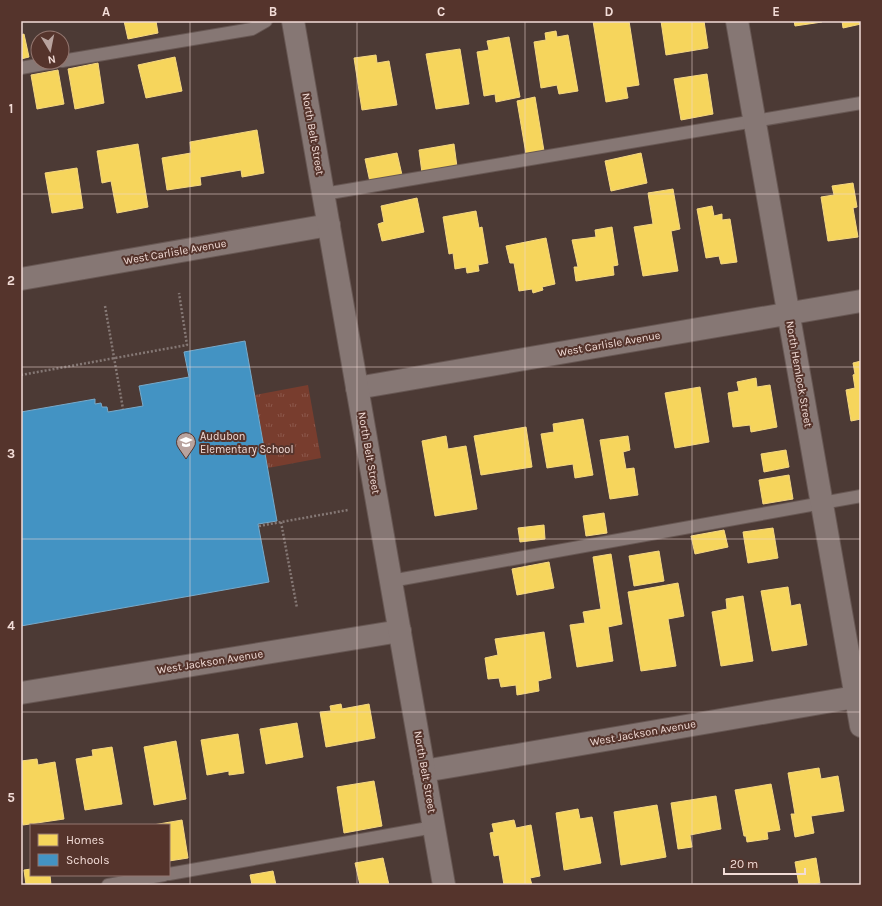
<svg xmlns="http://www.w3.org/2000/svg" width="882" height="906" font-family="Karla,sans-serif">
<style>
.park{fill:url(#park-tufts)}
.homes{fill:#f6d55c;stroke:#f5d781}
.schools{fill:#4393c3;stroke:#78a9c9}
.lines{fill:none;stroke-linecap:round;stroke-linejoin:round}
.service-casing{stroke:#675753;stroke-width:14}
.minor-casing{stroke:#675753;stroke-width:24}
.tertiary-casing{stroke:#675753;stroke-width:24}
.path{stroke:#857875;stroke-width:2.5;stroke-dasharray:2 2;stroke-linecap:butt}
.service{stroke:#867774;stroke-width:12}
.minor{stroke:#867774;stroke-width:22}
.tertiary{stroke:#867774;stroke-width:22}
.grid{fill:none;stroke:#f2dcd7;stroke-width:1;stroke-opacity:0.55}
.labels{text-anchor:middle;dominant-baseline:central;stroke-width:4;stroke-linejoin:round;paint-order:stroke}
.street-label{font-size:11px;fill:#f2dcd7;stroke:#55342c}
.poi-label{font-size:11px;fill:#f2dcd7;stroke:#55342c;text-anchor:start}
.neatline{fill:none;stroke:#f2dcd7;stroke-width:1.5}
.grid-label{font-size:13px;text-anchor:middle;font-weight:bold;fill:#f2dcd7}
</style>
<defs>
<pattern id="park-tufts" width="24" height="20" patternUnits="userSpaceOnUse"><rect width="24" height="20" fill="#783d2e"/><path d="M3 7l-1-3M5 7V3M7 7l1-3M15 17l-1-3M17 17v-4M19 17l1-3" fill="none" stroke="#8c584c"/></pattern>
</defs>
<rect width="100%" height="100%" fill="#4c3a35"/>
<!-- park -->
<path class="park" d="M308 385 321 458 268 468 255 395Z"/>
<!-- homes -->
<path class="homes" d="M124 21H156L158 33 128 39Z
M593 21H629L639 85 626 87 628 98 606 102Z
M661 21H704L708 48 666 55Z
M794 21H821L822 22 795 26Z
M842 21H861V24L843 28Z
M556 31 557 37 568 35 578 91 559 94 557 85 541 88 534 42 546 40 545 33Z
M24 34 29 57 21 59V35Z
M509 37 520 97 496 102 495 94 484 96 477 52 489 50 487 41Z
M460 49 469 104 436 109 426 54Z
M376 55 377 63 389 61 397 105 362 110 354 58Z
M175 57 182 91 146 98 138 65Z
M98 63 104 103 75 109 68 69Z
M58 70 64 104 37 109 31 75Z
M707 74 713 114 681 120 674 79Z
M535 97 544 151 526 154 517 101Z
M257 130 264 173 242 177 241 170 200 177 201 185 167 190 162 158 191 153 190 142Z
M138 144 148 207 117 213 111 181 102 183 97 151Z
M454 144 457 167 422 173 419 150Z
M397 153 402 175 370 182 365 159Z
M641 153 647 183 611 191 605 161Z
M77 168 83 208 52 213 45 173Z
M853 183 857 207 853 208 858 237 828 241 821 197 834 195 832 186Z
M673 189 680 229 671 231 678 271 643 276 634 227 653 224 648 193Z
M417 198 424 232 382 241 378 224 384 222 381 206Z
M712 206 714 216 722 214V220L730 219 737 262 721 264 719 256 706 258 697 209Z
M476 211 479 228 482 227 488 263 478 265 479 271 467 273 466 267 455 269 453 253 449 254 443 217Z
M612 227 618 265 613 266 614 275 576 281 574 267H578L572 240 596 237 595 230Z
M546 238 555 284 542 287 543 290 533 293 532 289 519 291 514 263H510L506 246Z
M861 361V419L851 421 846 390 855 388 853 375 855 374 853 363Z
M756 378 757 387 770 385 777 427 751 432 750 425 733 427 728 393 739 391 737 382Z
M700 387 709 442 675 448 665 393Z
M583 419 593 475 575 478 573 464 547 468 541 434 554 432 553 424Z
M526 427 532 467 481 475 474 436Z
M446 436 448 449 466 446 477 509 435 516 422 441Z
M628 436 630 450 623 452 626 469 634 468 638 495 610 499 600 440Z
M786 450 789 467 764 472 761 454Z
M789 475 793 499 763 504 759 480Z
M604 513 607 533 586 536 583 516Z
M544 525 545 539 520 542 518 528Z
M773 528 778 558 748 563 743 532Z
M724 530 728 547 695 554 691 536Z
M659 551 664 581 634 586 629 556Z
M611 554 622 624 608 627 613 661 577 667 570 625 585 623 583 612 601 609 593 557Z
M549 562 554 588 517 595 512 569Z
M678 583 684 616 668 619 676 666 641 671 628 592Z
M788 587 791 606 800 604 807 645 772 651 761 591Z
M743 596 753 661 721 666 712 612 727 609 726 599Z
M544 632 551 678 538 681 539 691 517 695 516 685 501 687 499 678 488 679 485 658 498 655 495 639Z
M341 704 342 709 369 704 375 738 326 747 320 712 331 711 330 706Z
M297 723 303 757 266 764 260 729Z
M238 734 244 773 229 775V771L207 775 201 740Z
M176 741 186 799 154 805 144 747Z
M112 747 122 804 85 810 76 759 93 756 92 750Z
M37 759 38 765 55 762 64 819 23 825 21 811V761Z
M819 768 821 779 838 776 844 811 811 816 814 833 795 837 791 814H795L788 773Z
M374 781 382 826 344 833 337 787Z
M771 784 780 830 767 832 768 839 747 842 746 836H744L735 790Z
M716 796 721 829 690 835 692 847 678 849 671 803Z
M657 805 666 857 621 865 614 812Z
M578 809 580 819 592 817 601 863 564 870 556 813Z
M182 820 188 858 169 861V825H153Z
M514 820 516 828 531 825 540 876 530 878 532 885H504L499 855 494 856 490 833 494 832 492 824Z
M383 858 389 885H360L355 863Z
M816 858 820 883 799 885 795 862Z
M31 869V875H50L51 885H26L24 870Z
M273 871 276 885H252L250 875Z"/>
<!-- schools -->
<path class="schools" d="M245 341 277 521 258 524 269 582 21 626V412L95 399V404L101 403 102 407H107L108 412 143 406 139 386 189 377 184 352Z"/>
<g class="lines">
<defs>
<path id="service" d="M62 61 252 29 266 21
M21 68 55 62
M324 194 861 103
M391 581 861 496
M169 874 434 827
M108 885 164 875"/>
<path id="minor" d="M737 21 861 726
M21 279 329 225
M357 388 861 301
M21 693 400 631
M424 771 861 696"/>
<path id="tertiary" d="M293 21 444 885"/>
</defs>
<!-- service casing -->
<use href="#service" class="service-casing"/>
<!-- minor casing -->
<use href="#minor" class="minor-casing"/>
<!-- tertiary casing -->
<use href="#tertiary" class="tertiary-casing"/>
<!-- path -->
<path class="path" d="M105 306 123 409
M21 375 187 345 179 293
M281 522 297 608
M259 526 348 510"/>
<!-- service -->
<use href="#service" class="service"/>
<!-- minor -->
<use href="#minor" class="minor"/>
<!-- tertiary -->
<use href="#tertiary" class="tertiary"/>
</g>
<!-- grid -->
<path class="grid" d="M190 21V885M357 21V885M525 21V885M692 21V885M21 194H861M21 367H861M21 539H861M21 712H861"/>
<!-- icons -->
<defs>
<symbol id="school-pin" viewBox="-11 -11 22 30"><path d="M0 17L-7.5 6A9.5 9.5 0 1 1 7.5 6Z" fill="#b8a39e" stroke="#55342c"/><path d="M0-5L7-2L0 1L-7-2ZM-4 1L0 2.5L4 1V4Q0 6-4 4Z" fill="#fff"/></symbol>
</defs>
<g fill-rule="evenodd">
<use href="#school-pin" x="175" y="431" width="22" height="30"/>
</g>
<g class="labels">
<!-- street labels -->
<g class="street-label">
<text transform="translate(313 134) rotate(80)">North Belt Street</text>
<text transform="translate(175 252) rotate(-10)">West Carlisle Avenue</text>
<text transform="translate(609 344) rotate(-10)">West Carlisle Avenue</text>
<text transform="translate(799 374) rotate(80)">North Hemlock Street</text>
<text transform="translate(369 453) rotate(80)">North Belt Street</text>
<text transform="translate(210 662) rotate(-9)">West Jackson Avenue</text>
<text transform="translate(643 733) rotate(-10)">West Jackson Avenue</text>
<text transform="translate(425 772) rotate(80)">North Belt Street</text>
</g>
<!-- poi labels -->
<g class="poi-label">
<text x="200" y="436">Audubon<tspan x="200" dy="13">Elementary School</tspan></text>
</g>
</g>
<!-- border -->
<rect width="882" height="906" fill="none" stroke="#55342c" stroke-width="44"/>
<!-- legend -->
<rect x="30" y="824" width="140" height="52" fill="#55342c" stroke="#947770"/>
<rect x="38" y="834" width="20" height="12" fill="#f6d55c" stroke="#947770"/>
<text x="66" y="844" font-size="12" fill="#f2dcd7">Homes</text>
<rect x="38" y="854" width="20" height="12" fill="#4393c3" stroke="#947770"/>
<text x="66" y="864" font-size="12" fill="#f2dcd7">Schools</text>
<!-- north arrow -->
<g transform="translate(50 50) rotate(170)"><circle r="19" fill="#55342c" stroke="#947770"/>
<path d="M0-3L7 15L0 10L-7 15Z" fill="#b8a39e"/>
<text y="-6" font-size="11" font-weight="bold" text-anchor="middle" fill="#f2dcd7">N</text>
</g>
<!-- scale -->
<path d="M724 868v6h81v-6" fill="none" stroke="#f2dcd7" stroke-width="2"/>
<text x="730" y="868" font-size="12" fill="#f2dcd7" stroke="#55342c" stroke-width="3" paint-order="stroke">20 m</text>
<rect x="22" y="22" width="838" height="862" class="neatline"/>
<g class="grid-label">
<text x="106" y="16">A</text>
<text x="273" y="16">B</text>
<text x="441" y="16">C</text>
<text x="609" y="16">D</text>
<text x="776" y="16">E</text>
<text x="11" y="113">1</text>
<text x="11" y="285">2</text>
<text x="11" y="458">3</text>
<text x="11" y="630">4</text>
<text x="11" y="802">5</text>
</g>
</svg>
